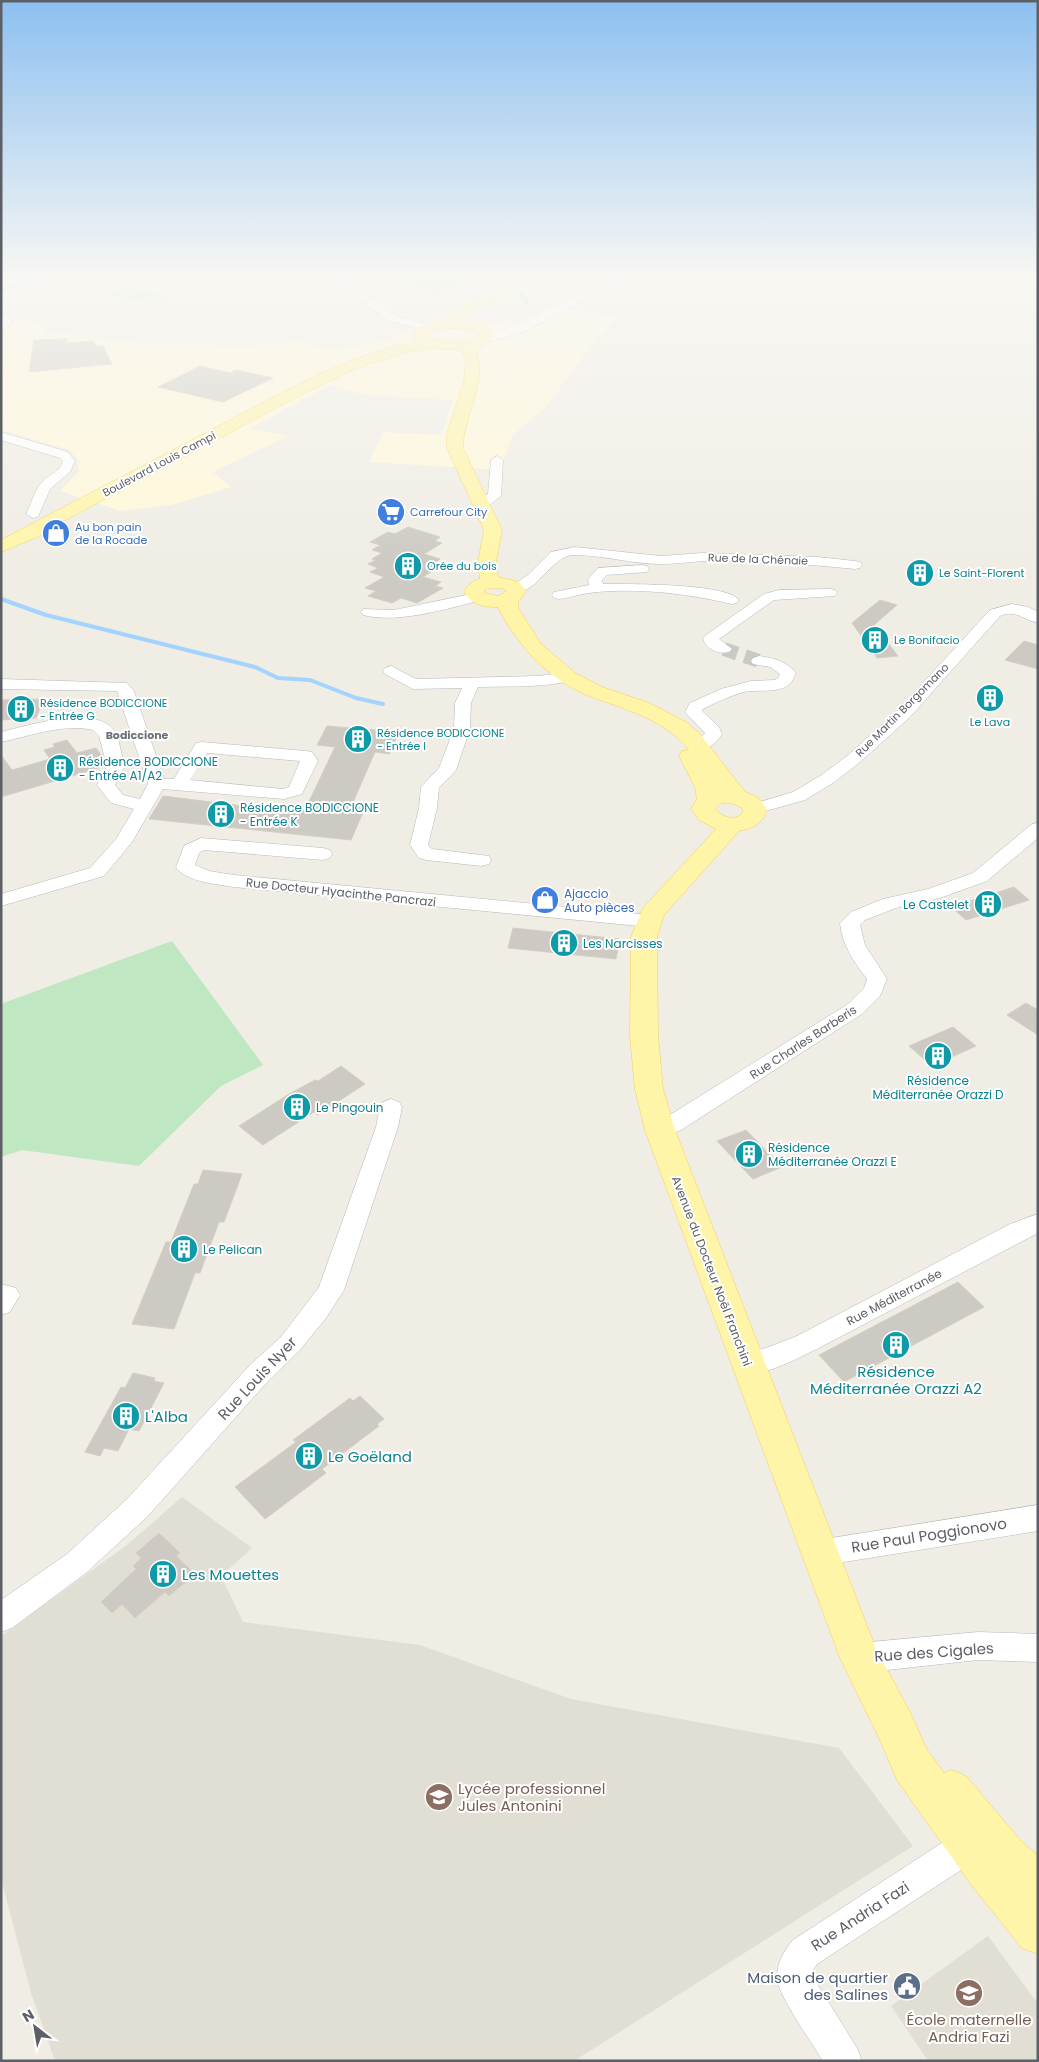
<svg xmlns="http://www.w3.org/2000/svg" width="1039" height="2062" font-family="Poppins,sans-serif">
<style>
.commercial{fill:#fff8d8}
.education{fill:#e1dfd4}
.green{fill:#bfe7c1}
.lines{fill:none;stroke-linecap:round;stroke-linejoin:round}
.stream-far1{stroke:#a3d3ff;stroke-width:3}
.stream{stroke:#a3d3ff;stroke-width:4}
.canal{fill:#a3d3ff;fill-rule:evenodd}
.building{fill:#cccac3;stroke:#d4cfc2}
.minor-tunnel{stroke:#cacac4;stroke-width:14;stroke-dasharray:14 8;stroke-linecap:butt}
.minor-casing{stroke:#b6b9be;stroke-width:1}
.secondary-casing{stroke:#b7bac0;stroke-width:1}
.primary-casing{stroke:#f5d056;stroke-width:1}
.minor{fill:#fff;fill-rule:evenodd}
.secondary{fill:#fff;fill-rule:evenodd}
.primary{fill:#fff5a8;fill-rule:evenodd}
.labels{text-anchor:middle;dominant-baseline:central;stroke-width:4;stroke-linejoin:round;paint-order:stroke}
.far-street-label{font-size:11px;fill:#5c5f65;stroke:#fff}
.far-shop-label{font-size:11px;fill:#366cbe;stroke:#fff;text-anchor:start}
.far-culture-label{font-size:11px;fill:#0d838f;stroke:#fff;text-anchor:start}
.far-neighbourhood-label{font-size:11px;font-weight:bold;fill:#6c7177;stroke:#fff}
.culture-label{font-size:12px;fill:#0d838f;stroke:#fff;text-anchor:start}
.street-label{font-size:12px;fill:#5c5f65;stroke:#fff}
.shop-label{font-size:12px;fill:#366cbe;stroke:#fff;text-anchor:start}
.near-culture-label{font-size:15px;fill:#0d838f;stroke:#fff;text-anchor:start}
.near-street-label{font-size:15px;fill:#5c5f65;stroke:#fff}
.near-education-label{font-size:15px;fill:#785e54;stroke:#fff;text-anchor:start}
.near-service-label{font-size:15px;fill:#4e5e75;stroke:#fff;text-anchor:end}
</style>
<rect width="100%" height="100%" fill="#efede4"/>
<!-- commercial -->
<path class="commercial" d="M555 307 617 317 579 361 548 405 512 436 500 470 369 462 383 432 441 435 453 400 365 395 329 386 251 428 288 436 213 472 231 487 171 505 121 511 60 491 79 471 77 458 69 450 1 430V331L19 320 40 324 46 333H71L122 342 248 346 282 343 293 340 330 349 381 342 440 319 481 322 495 325 506 324 530 317Z"/>
<!-- education -->
<path class="education" d="M182 1497 252 1548 221 1576 243 1622 420 1645 571 1699 839 1748 913 1846 574 2061H55L31 1993 1 1878V1636L127 1545Z
M988 1936 1038 2004V2061H928L891 2006Z"/>
<!-- green -->
<path class="green" d="M382 276H488L436 293Z
M125 288 167 296 151 303 108 295Z
M172 941 263 1065 221 1086 139 1166 22 1150 1 1157V1004Z"/>
<g class="lines">
<!-- stream-far1 -->
<path class="stream-far1" d="M509 287 508 283 515 276
M519 293 526 299V303"/>
<!-- stream -->
<path class="stream" d="M1 599 46 615 255 667 278 678 310 680 356 698 383 704"/>
<!-- canal -->
<path class="canal" d="M44 276H60L1 292V286Z"/>
</g>
<!-- building -->
<path class="building" d="M67 339V343L94 341 96 346H103L112 364 29 372 34 340Z
M200 366 230 373 236 370 273 378 223 402 158 387Z
M408 527 440 537 435 541 442 543 424 554 440 559 434 563 442 565 423 577 441 582 435 586 443 588 417 603 401 598 392 603 368 596 376 591 365 588 384 577 370 572 378 568 368 564 376 560 372 559 382 553 372 550 380 545 370 542 388 532 395 534Z
M880 600 897 605 874 625 898 656 877 658 852 623Z
M1024 641 1038 645V669L1005 660Z
M44 699 36 718 1 720V700Z
M327 726 399 732 389 754 375 752 351 807 365 808 351 840 149 819 163 796 252 807 305 810 335 747 317 745Z
M67 740 77 753 96 748 102 756 105 766 1 797V755L12 770 50 759 44 750 55 747 53 744Z
M1014 887 1029 900 966 920 951 907Z
M513 928 620 939 616 959 508 948Z
M1026 1003 1038 1010V1035L1007 1015Z
M953 1027 976 1046 932 1066 909 1046Z
M341 1066 365 1084 317 1115 314 1112 263 1145 239 1126 289 1094 315 1080 318 1081Z
M746 1130 782 1167 753 1179 717 1141Z
M203 1170 242 1174 224 1222H219L200 1273H195L174 1329 132 1324 166 1242H171L194 1184H198Z
M958 1282 984 1307 844 1382 819 1355Z
M133 1373 155 1378 154 1381 164 1383 139 1431 129 1429 118 1451 104 1448 100 1456 85 1452 121 1387 125 1388Z
M360 1396 384 1419 377 1424 379 1426 322 1469 326 1473 265 1519 235 1487 296 1442 293 1440 350 1398 353 1401Z
M159 1533 180 1553 176 1556 195 1574 169 1596 165 1592 135 1618 122 1604 112 1613 101 1602 136 1569 133 1566 141 1558 136 1553Z"/>
<g class="lines">
<!-- minor-tunnel -->
<path class="minor-tunnel" d="M724 649 759 661"/>
<defs>
<path id="minor" d="M324 276 342 278 396 316 431 326 432 328 427 331 388 320 343 287Z
M1 312 5 313 12 323 1 331Z
M1 432 68 452 75 461 70 472 50 489 38 517 33 518 26 514C32 503 34 490 43 481 50 474 60 472 63 461L60 458 1 440Z
M497 456 503 460 501 496 487 507H477L475 504 488 494 491 460Z
M575 547 661 556 703 553 818 557 855 561 860 562 862 565 860 568 855 569C805 564 753 560 703 561 689 562 675 564 661 564 632 564 603 555 574 555 549 556 537 598 511 591L509 588 529 574 551 552Z
M642 565 647 566 649 569 647 572 607 575 602 580 603 584C626 584 727 583 739 600L737 603 732 604C689 594 642 588 597 592 584 593 572 597 559 599L554 598 552 595 554 592 589 585 588 579 598 568Z
M830 589 835 590 837 593 835 596 774 600 719 639 732 649 729 652C719 655 705 649 703 638L706 635 764 594 779 590Z
M476 593 481 594 483 597 481 600C447 609 396 624 363 615L361 612 363 609 394 610Z
M1012 604 1028 607 1038 612V623C1023 620 1016 609 1000 616L910 717 859 763 833 783 805 800 755 814 749 813 746 809 749 805 793 792 820 776 847 756 898 710 990 610Z
M759 656C773 658 787 661 796 673L791 683C780 694 759 689 744 692 730 696 716 702 703 709L702 711 719 727 722 734C715 745 705 753 691 750L689 746C693 740 700 739 705 733L685 712 690 703 721 689 751 681 775 680 778 678 780 674 770 667 753 664 751 661 753 658Z
M391 666 416 679 538 676 568 672 574 674 576 677 574 680C543 688 510 686 478 687L471 703 470 729 456 770 439 788 437 808 428 845 432 849 489 856 491 860 489 864 482 866 426 860 419 858 410 845 419 808 421 787 439 768 454 729 455 703 462 688 413 689 385 674 383 671 385 668Z
M1 679 127 683 134 691 164 779H174L196 743 202 742 306 751 312 752 318 761 302 794 284 799 163 789 132 842 104 876 1 906V894L90 868 116 839 134 809 111 803 97 785 107 766 99 736 93 730C64 723 30 736 1 742V732C27 726 93 705 113 729 120 739 121 755 125 766L115 785 123 795 140 799 148 784 117 691 1 689ZM207 753 300 761 289 787 283 789 190 780Z
M1038 823V838L987 881 940 898 896 908 865 920 860 925 865 945 887 979 880 996 862 1014 681 1130 660 1138 652 1136 649 1130 652 1124 665 1118 848 1004 864 988 867 979C854 962 842 945 840 923L851 912 883 899 928 889 973 873 1032 824Z
M201 838 323 848 330 850 332 854 330 858 323 860 204 850 199 853 195 865 209 871 234 875 650 915 657 917 660 921 657 925 650 927 234 887C217 884 186 882 176 867L184 846Z
M391 1099 399 1102 402 1107 398 1127 344 1290 326 1318 299 1351 269 1380 147 1517 87 1572 12 1628 1 1632V1600L67 1554 127 1499 251 1364 281 1337 319 1287 376 1127 380 1107 383 1102Z
M1038 1214V1233L815 1350C793 1360 762 1379 738 1371L734 1363 738 1355 766 1348 797 1336 1010 1224Z
M1 1284 16 1288 20 1295 10 1312 1 1315Z
M1038 1505V1531L819 1566 809 1562 804 1553 809 1544 819 1540Z
M978 1632 1038 1634V1662L978 1660 860 1673 849 1668 845 1658 849 1648 860 1643Z
M969 1828 981 1833 986 1845 981 1857 817 1964 813 1970V1977L857 2048 862 2061H823C813 2044 778 1995 777 1979 777 1963 783 1952 793 1940L957 1833Z"/>
<path id="secondary" d="M614 276H631L526 331 485 343 478 339 480 336 516 325Z"/>
<path id="primary" d="M532 276H550L548 279 482 307 459 321C471 322 490 322 494 336 489 343 480 344 476 351 488 381 463 416 463 448L502 530 496 562 498 577 519 582 526 591 518 602V608L541 644 575 673 602 687 649 703 686 722 700 734 745 792 757 797 767 809C763 824 754 828 739 831L664 915 657 937 658 1036 663 1089 675 1130 876 1649 910 1712 927 1750 944 1773 951 1770 966 1776 1021 1841 1038 1856V1954L1022 1948 973 1887 897 1780 880 1740 840 1658 645 1130 635 1089 630 1036 631 937 643 908 716 829 699 820 691 809 697 799 695 787 679 756 682 751 689 750C665 719 624 709 589 696 549 680 517 645 498 607 484 607 470 605 464 591 469 584 472 581 480 579L478 562 484 530 447 448V433L464 382 466 361 462 350 431 348 404 353 357 368 308 391 71 517 37 537 1 552V540L297 385C336 366 374 349 417 342L412 337 416 328 438 321 472 301ZM451 328 471 330 480 335C467 346 440 345 426 336L427 333ZM490 588H502L507 591 498 596 484 593 485 589ZM722 803 735 804 743 809 742 814C733 821 722 817 715 809Z"/>
</defs>
<!-- minor casing -->
<use href="#minor" class="minor-casing"/>
<!-- secondary casing -->
<use href="#secondary" class="secondary-casing"/>
<!-- primary casing -->
<use href="#primary" class="primary-casing"/>
<!-- minor -->
<use href="#minor" class="minor"/>
<!-- secondary -->
<use href="#secondary" class="secondary"/>
<!-- primary -->
<use href="#primary" class="primary"/>
</g>
<!-- sky -->
<linearGradient id="sky" x2="0" y2="1"><stop stop-color="#8cc0f1"/><stop offset="0.49" stop-color="#f8f7f3"/><stop offset="1" stop-color="#f8f7f3" stop-opacity="0"/></linearGradient>
<rect width="1039" height="565" fill="url(#sky)"/>
<!-- icons -->
<defs>
<symbol id="supermarket-disc" viewBox="-11 -11 22 22"><circle r="9.5" fill="#3f7fe0" stroke="#fff"/><path d="M-6-5.5h2.5l.6 2H6L4.5 2H-2.5L-4.4-4H-6ZM-1.5 3.2a1.3 1.3 0 1 0 .1 0ZM3 3.2a1.3 1.3 0 1 0 .1 0Z" fill="#fff"/></symbol>
<symbol id="shop-disc" viewBox="-11 -11 22 22"><circle r="9.5" fill="#3f7fe0" stroke="#fff"/><path d="M-5-2.5h2.3a2.7 3.5 0 0 1 5.4 0H5L5.5 6h-11ZM-1.5-2.5h3a1.5 2.3 0 0 0-3 0Z" fill="#fff"/></symbol>
<symbol id="building-disc" viewBox="-11 -11 22 22"><circle r="9.5" fill="#0f9aa8" stroke="#fff"/><path d="M-4-6H4V6H1V3H-1V6H-4ZM-2.5-4.3h1.7v1.8h-1.7ZM.8-4.3h1.7v1.8H.8ZM-2.5-1h1.7V.8h-1.7ZM.8-1h1.7V.8H.8Z" fill="#fff"/></symbol>
<symbol id="school-disc" viewBox="-11 -11 22 22"><circle r="9.5" fill="#8d6e63" stroke="#fff"/><path d="M0-5L7-2L0 1L-7-2ZM-4 1L0 2.5L4 1V4Q0 6-4 4Z" fill="#fff"/></symbol>
<symbol id="civic-disc" viewBox="-11 -11 22 22"><circle r="9.5" fill="#5c6f8a" stroke="#fff"/><path d="M-.6-6.5H3V-4.5H.6V-3L4-1V1h2V6H-6V1h2V-1L-.6-3ZM-1.2 2.5V6h2.4V2.5Z" fill="#fff"/></symbol>
</defs>
<g fill-rule="evenodd">
<use href="#supermarket-disc" x="375" y="496" width="32" height="32"/>
<use href="#shop-disc" x="40" y="517" width="32" height="32"/>
<use href="#building-disc" x="392" y="550" width="32" height="32"/>
<use href="#building-disc" x="904" y="557" width="32" height="32"/>
<use href="#building-disc" x="859" y="624" width="32" height="32"/>
<use href="#building-disc" x="974" y="682" width="32" height="32"/>
<use href="#building-disc" x="5" y="693" width="32" height="32"/>
<use href="#building-disc" x="342" y="723" width="32" height="32"/>
<use href="#building-disc" x="44" y="752" width="32" height="32"/>
<use href="#building-disc" x="205" y="798" width="32" height="32"/>
<use href="#shop-disc" x="529" y="884" width="32" height="32"/>
<use href="#building-disc" x="972" y="888" width="32" height="32"/>
<use href="#building-disc" x="548" y="927" width="32" height="32"/>
<use href="#building-disc" x="922" y="1040" width="32" height="32"/>
<use href="#building-disc" x="281" y="1091" width="32" height="32"/>
<use href="#building-disc" x="733" y="1138" width="32" height="32"/>
<use href="#building-disc" x="168" y="1233" width="32" height="32"/>
<use href="#building-disc" x="880" y="1329" width="32" height="32"/>
<use href="#building-disc" x="110" y="1400" width="32" height="32"/>
<use href="#building-disc" x="293" y="1440" width="32" height="32"/>
<use href="#building-disc" x="147" y="1558" width="32" height="32"/>
<use href="#school-disc" x="423" y="1781" width="32" height="32"/>
<use href="#civic-disc" x="891" y="1970" width="32" height="32"/>
<use href="#school-disc" x="953" y="1977" width="32" height="32"/>
</g>
<g class="labels">
<!-- far-street labels -->
<g class="far-street-label">
<text transform="translate(159 464) rotate(-28)">Boulevard Louis Campi</text>
<text transform="translate(758 559) rotate(2)">Rue de la Chênaie</text>
<text transform="translate(902 710) rotate(-45)">Rue Martin Borgomano</text>
</g>
<!-- far-shop labels -->
<g class="far-shop-label">
<text x="410" y="512">Carrefour City</text>
<text x="75" y="527">Au bon pain<tspan x="75" dy="13">de la Rocade</tspan></text>
</g>
<!-- far-culture labels -->
<g class="far-culture-label">
<text x="427" y="566">Orée du bois</text>
<text x="939" y="573">Le Saint-Florent</text>
<text x="894" y="640">Le Bonifacio</text>
<text x="40" y="703">Résidence BODICCIONE<tspan x="40" dy="13">- Entrée G</tspan></text>
<text x="990" y="722" text-anchor="middle">Le Lava</text>
<text x="377" y="733">Résidence BODICCIONE<tspan x="377" dy="13">- Entrée I</tspan></text>
</g>
<!-- far-neighbourhood labels -->
<g class="far-neighbourhood-label">
<text x="137" y="735">Bodiccione</text>
</g>
<!-- culture labels -->
<g class="culture-label">
<text x="79" y="761">Résidence BODICCIONE<tspan x="79" dy="14">- Entrée A1/A2</tspan></text>
<text x="240" y="807">Résidence BODICCIONE<tspan x="240" dy="14">- Entrée K</tspan></text>
<text x="969" y="904" text-anchor="end">Le Castelet</text>
<text x="583" y="943">Les Narcisses</text>
<text x="938" y="1080" text-anchor="middle">Résidence<tspan x="938" dy="14">Méditerranée Orazzi D</tspan></text>
<text x="316" y="1107">Le Pingouin</text>
<text x="768" y="1147">Résidence<tspan x="768" dy="14">Méditerranée Orazzi E</tspan></text>
<text x="203" y="1249">Le Pelican</text>
</g>
<!-- street labels -->
<g class="street-label">
<text transform="translate(341 892) rotate(6)">Rue Docteur Hyacinthe Pancrazi</text>
<text transform="translate(803 1042) rotate(-33)">Rue Charles Barberis</text>
<text transform="translate(712 1271) rotate(69)">Avenue du Docteur Noël Franchini</text>
<text transform="translate(894 1297) rotate(-28)">Rue Méditerranée</text>
</g>
<!-- shop labels -->
<g class="shop-label">
<text x="564" y="893">Ajaccio<tspan x="564" dy="14">Auto pièces</tspan></text>
</g>
<!-- near-culture labels -->
<g class="near-culture-label">
<text x="896" y="1371" text-anchor="middle">Résidence<tspan x="896" dy="17">Méditerranée Orazzi A2</tspan></text>
<text x="145" y="1416">L'Alba</text>
<text x="328" y="1456">Le Goëland</text>
<text x="182" y="1574">Les Mouettes</text>
</g>
<!-- near-street labels -->
<g class="near-street-label">
<text transform="translate(257 1378) rotate(-47)">Rue Louis Nyer</text>
<text transform="translate(929 1535) rotate(-9)">Rue Paul Poggionovo</text>
<text transform="translate(934 1652) rotate(-4)">Rue des Cigales</text>
<text transform="translate(860 1916) rotate(-33)">Rue Andria Fazi</text>
</g>
<!-- near-education labels -->
<g class="near-education-label">
<text x="458" y="1788">Lycée professionnel<tspan x="458" dy="17">Jules Antonini</tspan></text>
<text x="969" y="2019" text-anchor="middle">École maternelle<tspan x="969" dy="17">Andria Fazi</tspan></text>
</g>
<!-- near-service labels -->
<g class="near-service-label">
<text x="888" y="1977">Maison de quartier<tspan x="888" dy="17">des Salines</tspan></text>
</g>
</g>
<!-- border -->
<rect width="1039" height="2062" fill="none" stroke="#5c5f65" stroke-width="5"/>
<!-- north arrow -->
<g transform="translate(35 2027) rotate(329)" stroke="#ffffff" stroke-width="4" paint-order="stroke">
<path d="M0-4L9 19L0 12L-9 19Z" fill="#5c5f65"/>
<text y="-8" font-size="14" font-weight="bold" text-anchor="middle" fill="#5c5f65">N</text>
</g>
</svg>
